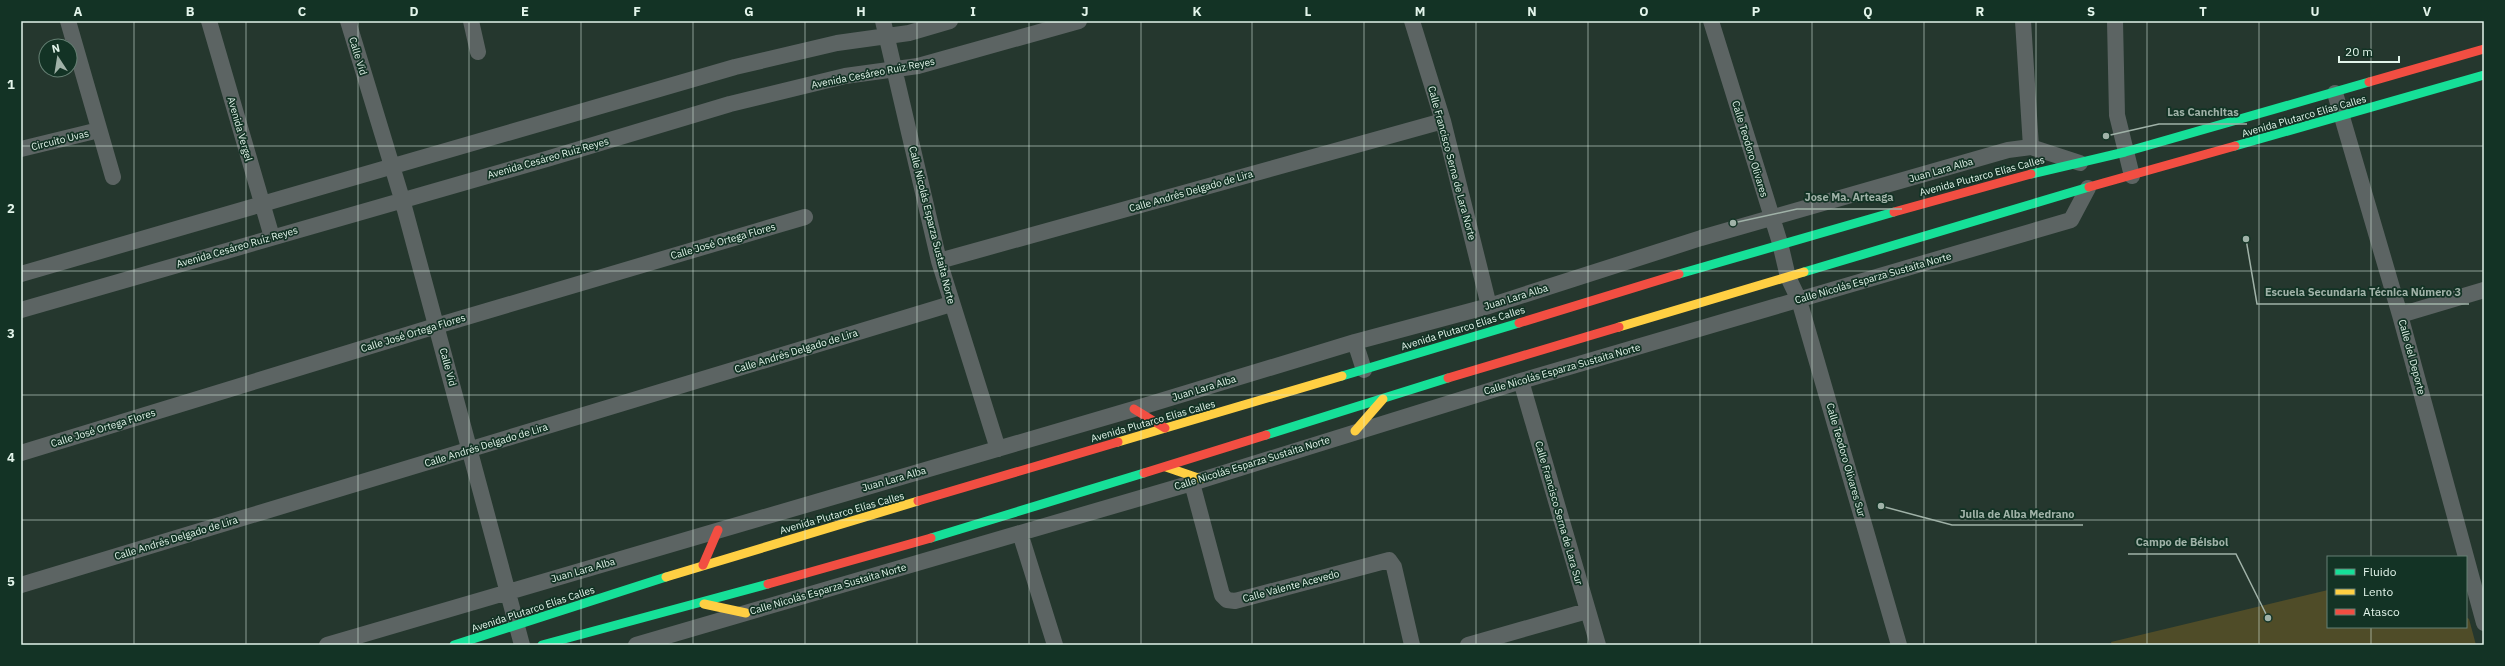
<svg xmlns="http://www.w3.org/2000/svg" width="2505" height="666" font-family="'IBM Plex Sans',sans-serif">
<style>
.green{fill:#4f4c28}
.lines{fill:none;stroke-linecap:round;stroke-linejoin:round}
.street{stroke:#5c6463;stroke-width:16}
.fast{stroke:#16e098;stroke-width:9}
.slow{stroke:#ffcf43;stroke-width:9}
.jam{stroke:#f24e42;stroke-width:9}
.grid{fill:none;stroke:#e2f4ea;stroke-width:1;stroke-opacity:0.55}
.labels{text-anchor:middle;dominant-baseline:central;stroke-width:3.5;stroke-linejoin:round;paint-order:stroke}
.street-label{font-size:10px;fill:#e2f4ea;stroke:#133325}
.leader{fill:none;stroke:#a0b2a8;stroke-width:1.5}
.callout-dot{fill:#a0b2a8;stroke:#133325;stroke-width:1.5}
.callout-label{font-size:11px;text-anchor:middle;font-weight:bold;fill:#a0b2a8;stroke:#133325;stroke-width:3.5;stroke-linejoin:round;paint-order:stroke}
.neatline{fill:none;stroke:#e2f4ea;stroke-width:1.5}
.grid-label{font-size:13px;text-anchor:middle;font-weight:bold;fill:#e2f4ea}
</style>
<rect width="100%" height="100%" fill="#25372e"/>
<!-- green -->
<path class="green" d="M2328 590V627H2466V617L2469 619 2476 645H2112L2111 642Z"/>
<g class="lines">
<!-- street -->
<path class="street" d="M68 21 113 177
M209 21 272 237
M348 21 402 199 522 645
M471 21 478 52
M883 21 939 261 998 449
M1412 21 1443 121 1489 306
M1711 21 1780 243 1788 277 1799 300 1899 645
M2023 21 2031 147
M2115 21 2117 115 2132 176
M2335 93 2400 315 2484 623
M21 149 99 130
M939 261 1443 121
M21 274 735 67 837 43 909 33 950 21
M21 310 550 158 730 104 845 76 918 66 1079 21
M2400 315 2484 290
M1355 342 1364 370
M1521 381 1598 645
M21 453 436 326 805 217
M1192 483 1222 595 1227 600 1235 601 1389 560 1394 567 1412 645
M1020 533 1055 645
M21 585 951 304
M327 645 1134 409 1355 342 1489 306 1701 238 2008 150 2031 147 2080 163
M636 645 1192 483 1521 381 2071 220 2088 188
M1468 645 1587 611"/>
<!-- fast -->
<path class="fast" d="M2235 146 2484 75
M2031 174 2125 152 2369 82
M1804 272 2089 187
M1679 274 1894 212
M1342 376 1519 323
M1266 435 1448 378
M931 538 1144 473
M454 645 666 577
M542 645 768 584"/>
<!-- slow -->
<path class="slow" d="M1619 327 1804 272
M1355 431 1383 399
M1118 442 1342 376
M1166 467 1201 479
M666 577 918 501
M704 604 746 613"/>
<!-- jam -->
<path class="jam" d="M2369 82 2484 49
M2089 187 2235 146
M1894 212 2031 174
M1519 323 1679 274
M1448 378 1619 327
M1134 409 1165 428
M1144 473 1266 435
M918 501 1118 442
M703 565 718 530
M768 584 931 538"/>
</g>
<!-- grid -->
<path class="grid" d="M134 21V645M246 21V645M358 21V645M469 21V645M581 21V645M693 21V645M805 21V645M917 21V645M1029 21V645M1141 21V645M1252 21V645M1364 21V645M1476 21V645M1588 21V645M1700 21V645M1812 21V645M1924 21V645M2036 21V645M2147 21V645M2259 21V645M2371 21V557M21 146H2484M21 271H2484M21 395H2484M21 520H2484M2371 627V645"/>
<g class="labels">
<!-- street labels -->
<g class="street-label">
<text transform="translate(358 56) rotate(73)">Calle Vid</text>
<text transform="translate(873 73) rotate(-11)">Avenida Cesáreo Ruiz Reyes</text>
<text transform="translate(2304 116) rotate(-16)">Avenida Plutarco Elías Calles</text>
<text transform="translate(240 129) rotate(74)">Avenida Vergel</text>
<text transform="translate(60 140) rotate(-14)">Circuito Uvas</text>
<text transform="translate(1750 149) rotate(73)">Calle Teodoro Olivares</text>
<text transform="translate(548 158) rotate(-16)">Avenida Cesáreo Ruiz Reyes</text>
<text transform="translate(1452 163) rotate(75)">Calle Francisco Serna de Lara Norte</text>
<text transform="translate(1941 170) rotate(-16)">Juan Lara Alba</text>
<text transform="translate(1982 176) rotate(-15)">Avenida Plutarco Elías Calles</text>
<text transform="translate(1191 191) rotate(-16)">Calle Andrés Delgado de Lira</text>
<text transform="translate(932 225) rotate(76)">Calle Nicolás Esparza Sustaita Norte</text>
<text transform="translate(723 241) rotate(-16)">Calle José Ortega Flores</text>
<text transform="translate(237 247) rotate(-16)">Avenida Cesáreo Ruiz Reyes</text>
<text transform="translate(1873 278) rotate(-16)">Calle Nicolás Esparza Sustaita Norte</text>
<text transform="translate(1516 297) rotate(-17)">Juan Lara Alba</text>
<text transform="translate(1463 328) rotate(-17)">Avenida Plutarco Elías Calles</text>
<text transform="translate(413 333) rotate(-17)">Calle José Ortega Flores</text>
<text transform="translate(796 351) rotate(-17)">Calle Andrés Delgado de Lira</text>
<text transform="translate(2412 357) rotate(75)">Calle del Deporte</text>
<text transform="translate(448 367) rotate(75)">Calle Vid</text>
<text transform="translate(1562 369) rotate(-16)">Calle Nicolás Esparza Sustaita Norte</text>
<text transform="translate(1204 388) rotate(-17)">Juan Lara Alba</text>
<text transform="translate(1153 421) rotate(-16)">Avenida Plutarco Elías Calles</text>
<text transform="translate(103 428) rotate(-17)">Calle José Ortega Flores</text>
<text transform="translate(486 445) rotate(-17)">Calle Andrés Delgado de Lira</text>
<text transform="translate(1846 460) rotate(74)">Calle Teodoro Olivares Sur</text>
<text transform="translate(1252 463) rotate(-17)">Calle Nicolás Esparza Sustaita Norte</text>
<text transform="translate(894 479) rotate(-16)">Juan Lara Alba</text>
<text transform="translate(842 513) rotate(-16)">Avenida Plutarco Elías Calles</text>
<text transform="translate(1559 513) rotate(74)">Calle Francisco Serna de Lara Sur</text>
<text transform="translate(176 538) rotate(-17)">Calle Andrés Delgado de Lira</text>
<text transform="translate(583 570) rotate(-16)">Juan Lara Alba</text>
<text transform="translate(1291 586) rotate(-15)">Calle Valente Acevedo</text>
<text transform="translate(828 589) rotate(-16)">Calle Nicolás Esparza Sustaita Norte</text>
<text transform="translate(533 609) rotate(-18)">Avenida Plutarco Elías Calles</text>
</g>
</g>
<!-- callouts -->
<path class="leader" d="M2106 136L2159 124H2247M1733 223L1797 209H1902M2246 239L2257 304H2469M1881 506L1952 525H2083M2268 618L2236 554H2128"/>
<g class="callout-dot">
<circle cx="2106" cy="136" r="4"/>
<circle cx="1733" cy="223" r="4"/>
<circle cx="2246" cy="239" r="4"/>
<circle cx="1881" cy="506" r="4"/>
<circle cx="2268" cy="618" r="4"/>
</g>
<g class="callout-label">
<text x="2203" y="116">Las Canchitas</text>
<text x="1849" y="201">Jose Ma. Arteaga</text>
<text x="2363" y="296">Escuela Secundaria Técnica Número 3</text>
<text x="2017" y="518">Julia de Alba Medrano</text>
<text x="2182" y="546">Campo de Béisbol</text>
</g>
<!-- border -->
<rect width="2505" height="666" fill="none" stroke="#133325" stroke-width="44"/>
<!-- legend -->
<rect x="2327" y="556" width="140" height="72" fill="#133325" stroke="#668074"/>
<rect x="2335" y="569" width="20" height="6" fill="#16e098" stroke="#668074"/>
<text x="2363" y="576" font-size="12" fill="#e2f4ea">Fluido</text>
<rect x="2335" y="589" width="20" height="6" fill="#ffcf43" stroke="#668074"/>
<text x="2363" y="596" font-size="12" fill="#e2f4ea">Lento</text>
<rect x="2335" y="609" width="20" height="6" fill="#f24e42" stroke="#668074"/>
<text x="2363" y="616" font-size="12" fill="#e2f4ea">Atasco</text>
<!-- north arrow -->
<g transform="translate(58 58) rotate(348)"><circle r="19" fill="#133325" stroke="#668074"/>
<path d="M0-3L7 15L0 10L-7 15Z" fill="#a0b2a8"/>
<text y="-6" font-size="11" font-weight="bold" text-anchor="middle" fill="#e2f4ea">N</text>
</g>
<!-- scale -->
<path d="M2339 56v6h60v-6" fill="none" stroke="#e2f4ea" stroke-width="2"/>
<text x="2345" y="56" font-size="12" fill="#e2f4ea" stroke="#133325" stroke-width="3" paint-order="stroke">20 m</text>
<rect x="22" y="22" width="2461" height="622" class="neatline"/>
<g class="grid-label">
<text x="78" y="16">A</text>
<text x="190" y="16">B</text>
<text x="302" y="16">C</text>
<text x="414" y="16">D</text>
<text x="525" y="16">E</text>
<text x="637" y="16">F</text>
<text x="749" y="16">G</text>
<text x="861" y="16">H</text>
<text x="973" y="16">I</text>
<text x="1085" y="16">J</text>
<text x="1197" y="16">K</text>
<text x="1308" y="16">L</text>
<text x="1420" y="16">M</text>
<text x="1532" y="16">N</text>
<text x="1644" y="16">O</text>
<text x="1756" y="16">P</text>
<text x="1868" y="16">Q</text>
<text x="1980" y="16">R</text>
<text x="2091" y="16">S</text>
<text x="2203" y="16">T</text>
<text x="2315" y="16">U</text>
<text x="2427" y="16">V</text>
<text x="11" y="89">1</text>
<text x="11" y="213">2</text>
<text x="11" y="338">3</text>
<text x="11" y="462">4</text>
<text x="11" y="586">5</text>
</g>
</svg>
